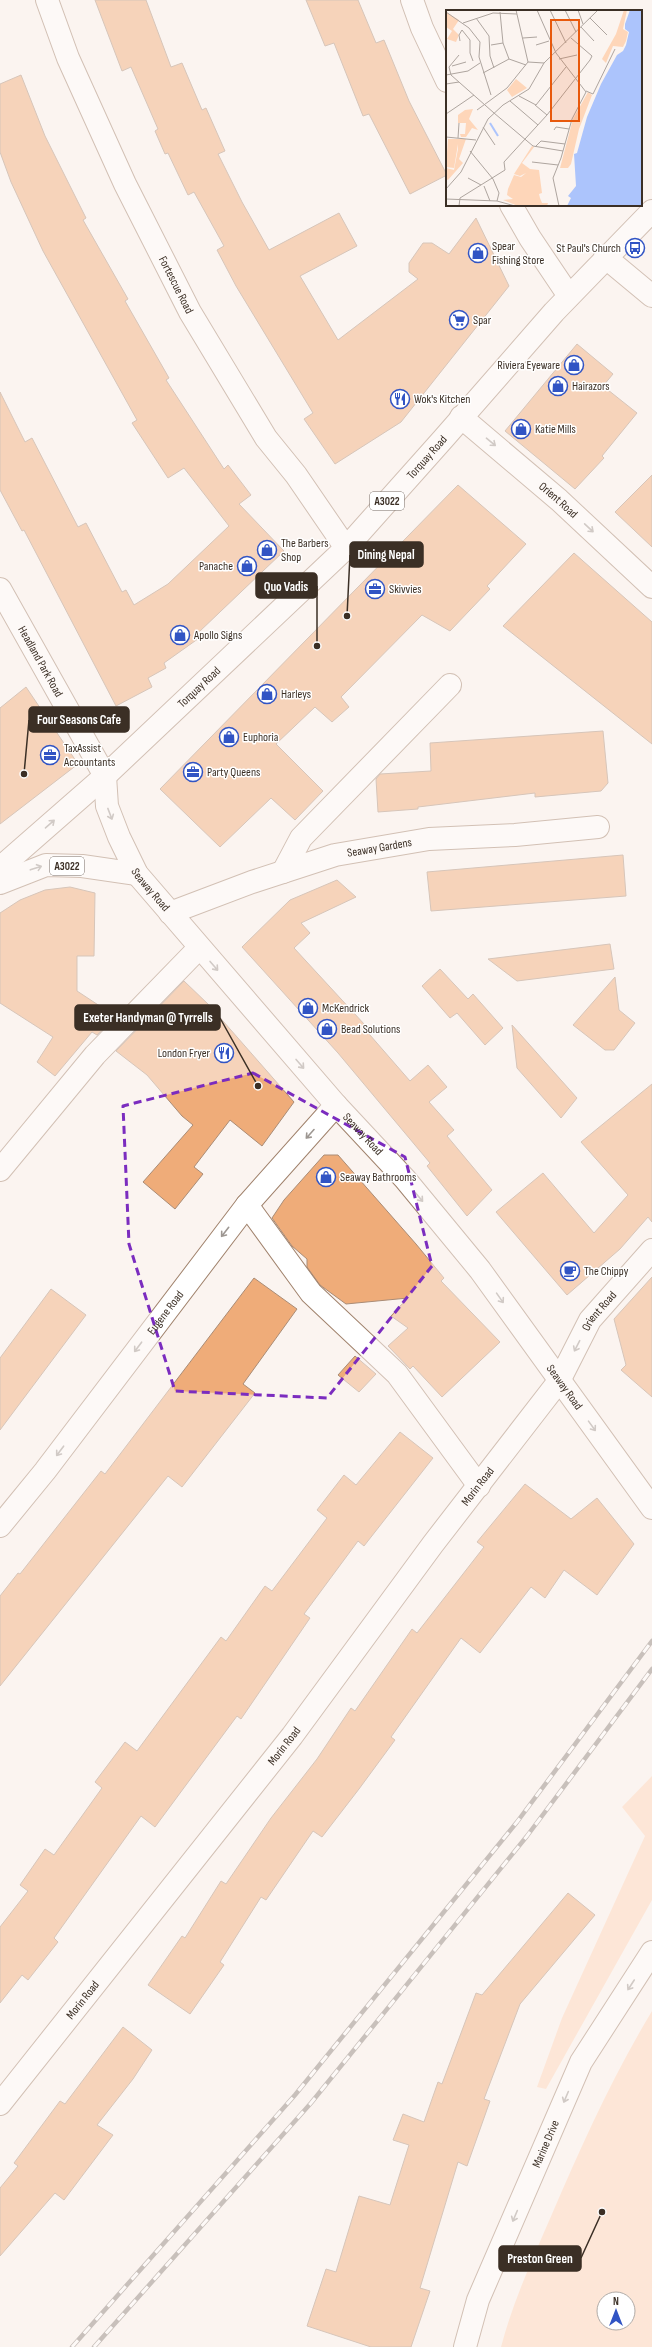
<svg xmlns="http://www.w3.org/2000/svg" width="652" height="2347" font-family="'Sofia Sans Condensed',sans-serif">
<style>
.green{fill:#fed6b9;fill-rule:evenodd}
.building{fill:#efac79;stroke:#aa8c76}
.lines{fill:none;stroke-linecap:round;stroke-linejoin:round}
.minor-casing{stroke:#a0826c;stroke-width:24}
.major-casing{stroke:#a0826c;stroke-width:24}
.minor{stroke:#fff;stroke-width:22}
.major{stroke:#fff;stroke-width:22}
.rail-casing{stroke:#8b817a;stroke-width:4.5}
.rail{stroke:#fff;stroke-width:3;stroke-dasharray:9;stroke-linecap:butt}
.oneway{stroke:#9d9792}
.marked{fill:none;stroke:#7b2cbf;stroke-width:3;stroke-dasharray:8 5;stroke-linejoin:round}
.labels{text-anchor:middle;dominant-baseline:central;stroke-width:3;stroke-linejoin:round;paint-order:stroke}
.shield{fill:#fff;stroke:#766d66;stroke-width:1}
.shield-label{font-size:11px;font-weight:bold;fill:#3b2f25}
.poi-label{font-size:12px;fill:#3b2f25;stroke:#fff;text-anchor:start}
.street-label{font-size:12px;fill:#3b2f25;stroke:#fff}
.inset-river{fill:none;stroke:#acc4fc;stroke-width:2}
.inset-road{fill:none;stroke:#aea59f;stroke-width:1}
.view{fill:#e8590c;fill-opacity:0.15;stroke:#e8590c;stroke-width:2}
.inset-edge{fill:none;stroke:#3b2f25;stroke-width:2}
.leader{fill:none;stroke:#3b2f25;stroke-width:1.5}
.callout-dot{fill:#3b2f25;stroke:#fff;stroke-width:1.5}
.callout{fill:#3b2f25;stroke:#3b2f25;stroke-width:1.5}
.callout-label{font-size:13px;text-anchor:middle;font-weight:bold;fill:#fff}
</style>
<rect width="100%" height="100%" fill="#fbf4f0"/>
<!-- green -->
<path class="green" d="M652 1776V1900L546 2089 537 2087 562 2018 645 1836 622 1807Z
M652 2011V2347H501C513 2301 533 2258 552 2214 582 2144 613 2076 652 2011ZM604 2299H628V2323H604Z"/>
<!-- building -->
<path class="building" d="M95 0H146L171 67 182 63 202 110 206 108 225 151 218 154 242 202 269 250 339 213 357 246 300 276 338 340 418 279 409 272V263L423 243H432L449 254 476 218 509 286 401 422 335 464 304 419 313 413 236 286 217 250 224 246 194 192 188 195 168 153 165 154 155 131 158 129 131 67 122 71Z
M306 0H358L376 43 384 40 409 101 447 175 410 194 369 114 363 116 334 43 325 46Z
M21 75 45 136 86 218 83 220 128 299 125 301 169 378 166 380 224 469 228 465 251 495 239 504 284 551 199 632 202 636 164 663 166 668 148 678 152 687 116 706 24 530 22 531 0 490V392L25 442 32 438 78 527 86 523 122 592 126 590 134 605 168 584 229 526 184 468 168 478 132 423 137 420 43 251 11 182 0 152V84Z
M577 344 613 374 603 386 637 413 602 456 604 458 575 489 505 431Z
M652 475V547L615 512Z
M458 485 526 544 487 586 490 589 450 631 422 615 341 697 349 707 332 722 315 707 276 744 323 791 295 820 271 798 220 847 160 789Z
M574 553 652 622V744L503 626Z
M26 687 78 764 0 824V708Z
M603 731 608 783 601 791 535 797V793L418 807V809L378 812 376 779 380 774 431 771 430 743Z
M623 855 626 896 431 911 427 872Z
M337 880 356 897 301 923 310 933 294 948 365 1025 363 1027 410 1081 428 1065 447 1087 429 1102 454 1130 447 1136 492 1190 467 1216 427 1166 430 1163 338 1053 242 947 290 900Z
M70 887 95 893 94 956H77V991L115 1016 97 1035 92 1032 55 1076 37 1062 53 1037 0 1003V913L20 900 45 890Z
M610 944 614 969 517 981 488 959Z
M440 969 468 999 473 994 503 1028 485 1045 457 1013 450 1018 422 986Z
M615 977 619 1010 635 1023 614 1050H605L573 1025Z
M184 981 209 1005 294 1102 262 1146 230 1120 194 1167 203 1174 175 1209 143 1182 193 1125 182 1116 147 1075 116 1051Z
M512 1025 577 1098 561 1118 517 1068Z
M652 1084V1222L648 1217 620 1249 567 1295 496 1212 543 1173 594 1233 628 1195 581 1142Z
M324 1155H338L416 1244 444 1278 441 1281 500 1342 442 1397 413 1366 410 1369 388 1346 408 1328 391 1316 408 1298 346 1304 320 1285 307 1267V1259L292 1246 272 1218 284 1200Z
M652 1277V1397L621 1370 626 1365 614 1319Z
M254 1278 297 1309 243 1384 255 1393 182 1487 168 1476 0 1686V1596L18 1573 20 1574 101 1471 105 1474Z
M51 1289 86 1315 0 1430V1358Z
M355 1356 376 1374 359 1392 338 1375Z
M400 1432 433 1458 364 1546 358 1541 304 1614 310 1618 241 1719 237 1716 155 1827 141 1816 54 1938 58 1942 28 1980 22 1975 0 2003V1927L28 1891 20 1885 45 1849 54 1855 102 1788 95 1782 125 1742 137 1751 221 1637 226 1641 265 1586 272 1591 327 1518 317 1510 344 1475 356 1485Z
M525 1484 571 1519 597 1498 634 1544 597 1595 564 1570 545 1598 531 1587 480 1653 461 1638 391 1737 395 1740 359 1789 322 1837 313 1831 266 1900 261 1897 220 1962 224 1965 190 2014 148 1985 182 1936 185 1938 221 1881 226 1884 271 1818 317 1759 351 1708 355 1711 412 1629 417 1633 484 1547 477 1542Z
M568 1893 595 1915 520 2004 484 2099 490 2101 467 2166 458 2162 420 2288 430 2291 411 2347H371L307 2326 326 2269 336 2272 359 2196 390 2205 409 2145 393 2140 403 2114 424 2122 438 2082 442 2084 476 1993 482 1995Z
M123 2027 152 2050 133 2079 97 2125 113 2135 64 2200 55 2193 0 2256V2188L18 2166 14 2163 60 2101 65 2104Z"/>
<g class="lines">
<defs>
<g id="minor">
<path id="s1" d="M47 0 68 58 125 184 190 312 266 438 296 475 346 548"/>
<path d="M412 0 422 28 447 81"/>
<path d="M511 205 530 238 569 296"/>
<path d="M605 257 652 296"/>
<path id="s2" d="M461 417 559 500 652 587"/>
<path id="s3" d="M0 589 105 776"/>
<path d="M283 872 301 838 450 685"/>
<path id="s4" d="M170 913 252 882 335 855 429 839 515 835 598 827"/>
<path d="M0 1170 95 1055 199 948"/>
<path d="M247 1205 311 1293 397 1374 479 1486"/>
<path id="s5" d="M0 2104 292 1736 433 1544 559 1381 590 1320 652 1250"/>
</g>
<g id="major">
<path id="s6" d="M105 776 107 806 119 837 137 874 336 1105 405 1179 480 1270 652 1508"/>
<path id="s7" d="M0 868 105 776 346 548 444 438 554 312 652 211"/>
<path d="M0 883 46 865 82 866 137 874"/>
<path id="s8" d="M0 1526 45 1471 247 1205 336 1105"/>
<path id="s9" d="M465 2347 478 2300 581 2062 652 1952"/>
</g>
</defs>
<!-- minor casing -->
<use href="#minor" class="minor-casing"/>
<!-- major casing -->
<use href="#major" class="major-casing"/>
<!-- minor -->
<use href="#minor" class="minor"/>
<!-- major -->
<use href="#major" class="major"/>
<defs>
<path id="rail" d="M72 2347 295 2095 517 1822 652 1641
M94 2347 311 2103 527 1836 652 1669"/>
</defs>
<!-- rail casing -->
<use href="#rail" class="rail-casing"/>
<!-- rail -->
<use href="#rail" class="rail"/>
</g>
<!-- one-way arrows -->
<defs><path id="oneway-shaft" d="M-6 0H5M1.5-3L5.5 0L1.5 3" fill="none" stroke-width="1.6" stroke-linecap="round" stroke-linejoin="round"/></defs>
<g class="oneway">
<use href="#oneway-shaft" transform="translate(491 442) rotate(40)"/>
<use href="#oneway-shaft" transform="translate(589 528) rotate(43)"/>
<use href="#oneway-shaft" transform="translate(110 814) rotate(69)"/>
<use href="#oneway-shaft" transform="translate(50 824) rotate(-41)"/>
<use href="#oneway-shaft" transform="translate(36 868) rotate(-18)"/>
<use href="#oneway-shaft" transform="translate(214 966) rotate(49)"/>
<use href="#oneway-shaft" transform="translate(300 1064) rotate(49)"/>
<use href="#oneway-shaft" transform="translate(310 1134) rotate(132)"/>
<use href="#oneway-shaft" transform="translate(419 1197) rotate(50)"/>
<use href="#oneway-shaft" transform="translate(225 1232) rotate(128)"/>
<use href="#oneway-shaft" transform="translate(500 1298) rotate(55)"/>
<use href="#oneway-shaft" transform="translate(577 1346) rotate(117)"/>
<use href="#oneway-shaft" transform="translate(138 1347) rotate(127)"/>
<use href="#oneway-shaft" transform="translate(592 1426) rotate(54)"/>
<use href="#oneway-shaft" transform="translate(60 1451) rotate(127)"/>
<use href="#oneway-shaft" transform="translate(631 1985) rotate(123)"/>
<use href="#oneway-shaft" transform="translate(566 2097) rotate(113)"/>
<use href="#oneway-shaft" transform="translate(515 2216) rotate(113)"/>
</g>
<!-- marked area -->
<path d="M0 0H652V2347H0ZM253 1073 405 1157 432 1266 327 1398 175 1391 129 1244 123 1106Z" fill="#fbf4f0" fill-opacity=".55" fill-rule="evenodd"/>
<path class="marked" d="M253 1073 405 1157 432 1266 327 1398 175 1391 129 1244 123 1106Z"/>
<!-- icons -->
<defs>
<symbol id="bus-ring" viewBox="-11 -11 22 22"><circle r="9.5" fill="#fff" stroke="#3154c4" stroke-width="1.5"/><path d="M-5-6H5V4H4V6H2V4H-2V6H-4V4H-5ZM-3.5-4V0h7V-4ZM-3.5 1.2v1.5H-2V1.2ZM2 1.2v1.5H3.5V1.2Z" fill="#3154c4"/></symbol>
<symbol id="shop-ring" viewBox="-11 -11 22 22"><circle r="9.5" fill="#fff" stroke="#3154c4" stroke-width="1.5"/><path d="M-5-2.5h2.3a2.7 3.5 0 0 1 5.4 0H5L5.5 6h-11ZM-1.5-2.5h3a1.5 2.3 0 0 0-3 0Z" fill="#3154c4"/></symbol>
<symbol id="supermarket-ring" viewBox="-11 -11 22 22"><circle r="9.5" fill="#fff" stroke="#3154c4" stroke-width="1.5"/><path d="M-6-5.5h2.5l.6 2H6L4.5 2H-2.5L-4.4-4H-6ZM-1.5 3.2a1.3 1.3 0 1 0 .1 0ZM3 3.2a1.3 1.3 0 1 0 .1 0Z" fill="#3154c4"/></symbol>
<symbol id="restaurant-ring" viewBox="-11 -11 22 22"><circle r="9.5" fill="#fff" stroke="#3154c4" stroke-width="1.5"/><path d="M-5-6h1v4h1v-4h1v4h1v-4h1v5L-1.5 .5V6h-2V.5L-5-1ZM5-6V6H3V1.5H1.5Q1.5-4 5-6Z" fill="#3154c4"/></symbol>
<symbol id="office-ring" viewBox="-11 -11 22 22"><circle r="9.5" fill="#fff" stroke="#3154c4" stroke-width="1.5"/><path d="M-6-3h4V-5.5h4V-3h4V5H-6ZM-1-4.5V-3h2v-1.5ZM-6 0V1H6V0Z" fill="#3154c4"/></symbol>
<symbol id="cafe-ring" viewBox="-11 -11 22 22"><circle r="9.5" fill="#fff" stroke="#3154c4" stroke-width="1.5"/><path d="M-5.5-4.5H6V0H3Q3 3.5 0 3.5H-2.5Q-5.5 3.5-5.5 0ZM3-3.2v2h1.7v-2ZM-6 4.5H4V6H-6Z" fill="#3154c4"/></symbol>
</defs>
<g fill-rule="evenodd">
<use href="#bus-ring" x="624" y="237" width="22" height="22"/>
<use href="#shop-ring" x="467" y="242" width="22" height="22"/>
<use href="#supermarket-ring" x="448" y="309" width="22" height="22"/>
<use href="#shop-ring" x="563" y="354" width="22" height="22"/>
<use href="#shop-ring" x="547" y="375" width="22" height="22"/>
<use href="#restaurant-ring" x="389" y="388" width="22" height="22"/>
<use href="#shop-ring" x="510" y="418" width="22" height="22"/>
<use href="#shop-ring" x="256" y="539" width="22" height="22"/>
<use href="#shop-ring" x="236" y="555" width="22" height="22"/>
<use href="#office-ring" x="364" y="578" width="22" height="22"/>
<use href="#shop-ring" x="169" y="624" width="22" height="22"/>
<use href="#shop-ring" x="256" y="683" width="22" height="22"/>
<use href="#shop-ring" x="218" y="726" width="22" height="22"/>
<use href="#office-ring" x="39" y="744" width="22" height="22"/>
<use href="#office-ring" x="182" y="761" width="22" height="22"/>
<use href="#shop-ring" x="297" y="997" width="22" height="22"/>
<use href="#shop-ring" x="316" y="1018" width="22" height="22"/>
<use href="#restaurant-ring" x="213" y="1042" width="22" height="22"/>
<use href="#shop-ring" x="315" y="1166" width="22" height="22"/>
<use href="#cafe-ring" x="559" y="1260" width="22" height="22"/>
</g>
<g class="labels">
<!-- shield labels -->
<g class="shield">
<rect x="370" y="492" width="34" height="18" rx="3"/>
<rect x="50" y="857" width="34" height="18" rx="3"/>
</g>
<g class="shield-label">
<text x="387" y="501">A3022</text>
<text x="67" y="866">A3022</text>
</g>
<!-- poi labels -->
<g class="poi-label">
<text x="492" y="246">Spear<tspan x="492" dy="14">Fishing Store</tspan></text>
<text x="621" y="248" text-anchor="end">St Paul's Church</text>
<text x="473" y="320">Spar</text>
<text x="560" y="365" text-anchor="end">Riviera Eyeware</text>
<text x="572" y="386">Hairazors</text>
<text x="414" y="399">Wok's Kitchen</text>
<text x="535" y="429">Katie Mills</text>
<text x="281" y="543">The Barbers<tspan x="281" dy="14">Shop</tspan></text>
<text x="233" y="566" text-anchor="end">Panache</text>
<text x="389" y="589">Skivvies</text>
<text x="194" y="635">Apollo Signs</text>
<text x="281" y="694">Harleys</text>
<text x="243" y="737">Euphoria</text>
<text x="64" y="748">TaxAssist<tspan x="64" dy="14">Accountants</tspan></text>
<text x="207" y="772">Party Queens</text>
<text x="322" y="1008">McKendrick</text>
<text x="341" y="1029">Bead Solutions</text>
<text x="210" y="1053" text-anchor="end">London Fryer</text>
<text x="340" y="1177">Seaway Bathrooms</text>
<text x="584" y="1271">The Chippy</text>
</g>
<!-- street labels -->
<g class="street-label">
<text stroke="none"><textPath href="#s1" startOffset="313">Fortescue Road</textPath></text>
<text stroke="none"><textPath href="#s7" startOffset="593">Torquay Road</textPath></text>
<text stroke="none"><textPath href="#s2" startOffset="128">Orient Road</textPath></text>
<text stroke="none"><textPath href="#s3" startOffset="83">Headland Park Road</textPath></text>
<text stroke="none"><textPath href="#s7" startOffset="269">Torquay Road</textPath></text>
<text stroke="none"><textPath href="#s4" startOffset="220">Seaway Gardens</textPath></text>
<text stroke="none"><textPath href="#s6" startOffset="125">Seaway Road</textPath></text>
<text stroke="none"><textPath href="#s6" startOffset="449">Seaway Road</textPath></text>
<text stroke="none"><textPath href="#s8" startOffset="270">Eugene Road</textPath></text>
<text stroke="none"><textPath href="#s5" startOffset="995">Orient Road</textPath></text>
<text stroke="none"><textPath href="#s6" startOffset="773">Seaway Road</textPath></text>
<text stroke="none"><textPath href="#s5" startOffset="781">Morin Road</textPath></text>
<text stroke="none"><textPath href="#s5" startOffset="457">Morin Road</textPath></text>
<text stroke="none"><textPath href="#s5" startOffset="133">Morin Road</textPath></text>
<text stroke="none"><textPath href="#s9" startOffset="219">Marine Drive</textPath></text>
</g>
</g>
<!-- overview -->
<g transform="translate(446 10)">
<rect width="196" height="196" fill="#fbf4f0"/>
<path d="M178 0H181L177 19 182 22 180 31 177 37 167 36 160 53 156 49 170 24ZM0 2 13 10 7 19 13 25 10 32 1 29 6 21 0 17ZM70 69 81 78 66 87 61 80ZM142 82 146 85 133 119 125 154 122 158H114L127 109ZM27 99 23 109 32 120 26 118 20 127H15L14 124H19L20 113H12V105L19 100ZM2 129H20L13 149 17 153 2 170 0 169V158L8 160 12 139V134L8 158 0 157ZM86 136 88 137 76 153 84 159 93 160 96 183 93 184 94 188 96 193H102L101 196H72L57 190 67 189 61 185 62 179 68 165 75 167 80 163 74 166 68 164Z" fill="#fed6b9"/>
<path d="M184 0H196V196H121L125 188 122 186 130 176 128 144 131 143 141 107 155 74 171 45 177 41 180 35 183 22 179 19V14Z" fill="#acc4fc"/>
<path class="inset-river" d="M44 113 52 126"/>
<path class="inset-road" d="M70 0 82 52 98 53M91 0 110 43M104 0 120 33M119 0 130 22M132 0 137 14M0 2 23 18 34 32 33 47 45 85M54 2 57 33 63 49M30 8 43 26 44 46 48 58M144 8 161 25M17 13 47 3 71 4M135 17 148 31M77 28 91 27M14 31 13 25 16 20 24 30V43L27 51M45 35 57 33M90 35 103 31M110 43 140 82 126 109 115 148 107 168 113 196M113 49 131 45M6 56 20 52M3 57 5 65 48 103M3 57 13 45M37 63 63 49 80 55M0 65 22 61 34 53M0 74 13 72M140 81 147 84 169 39M73 86 90 95 120 57M64 91 92 115M89 95 101 105M31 100 61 78 82 52M48 103 87 136 117 141M0 104 28 85M0 112V127M37 117 49 135M108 120 110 117 123 119M0 127 30 130M12 128 13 113M89 137 95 131 119 134M24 141 47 169 53 183 51 191M86 152 112 155M22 168 35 175M38 176 44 191M0 179 15 162 42 109 57 95 83 79 98 53 152 0M0 189 51 191 69 196M13 196 14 188 59 160 58 152 101 105 144 50 146 46 125 28"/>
<path class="view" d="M105 10H133V111H105Z"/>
<rect width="196" height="196" class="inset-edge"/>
</g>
<!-- callouts -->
<path class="leader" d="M347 616L350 555M317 646L317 586M24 774L29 720M258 1086L220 1018M602 2212L581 2258"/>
<g class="callout-dot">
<circle cx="347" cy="616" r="4"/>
<circle cx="317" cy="646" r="4"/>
<circle cx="24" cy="774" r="4"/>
<circle cx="258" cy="1086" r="4"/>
<circle cx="602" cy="2212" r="4"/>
</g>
<g class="callout">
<rect x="350" y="542" width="73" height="25" rx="4"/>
<rect x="256" y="573" width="61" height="25" rx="4"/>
<rect x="29" y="707" width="100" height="25" rx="4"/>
<rect x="75" y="1005" width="145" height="25" rx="4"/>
<rect x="499" y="2246" width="82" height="25" rx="4"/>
</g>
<g class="callout-label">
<text x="386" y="559">Dining Nepal</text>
<text x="286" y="591">Quo Vadis</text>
<text x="79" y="724">Four Seasons Cafe</text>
<text x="148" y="1022">Exeter Handyman @ Tyrrells</text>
<text x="540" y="2263">Preston Green</text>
</g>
<!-- north arrow -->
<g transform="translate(616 2311)"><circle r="19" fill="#ffffff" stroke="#b1aca8"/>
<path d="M0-3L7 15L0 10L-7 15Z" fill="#3154c4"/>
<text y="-6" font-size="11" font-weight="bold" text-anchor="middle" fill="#3b2f25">N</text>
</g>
</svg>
